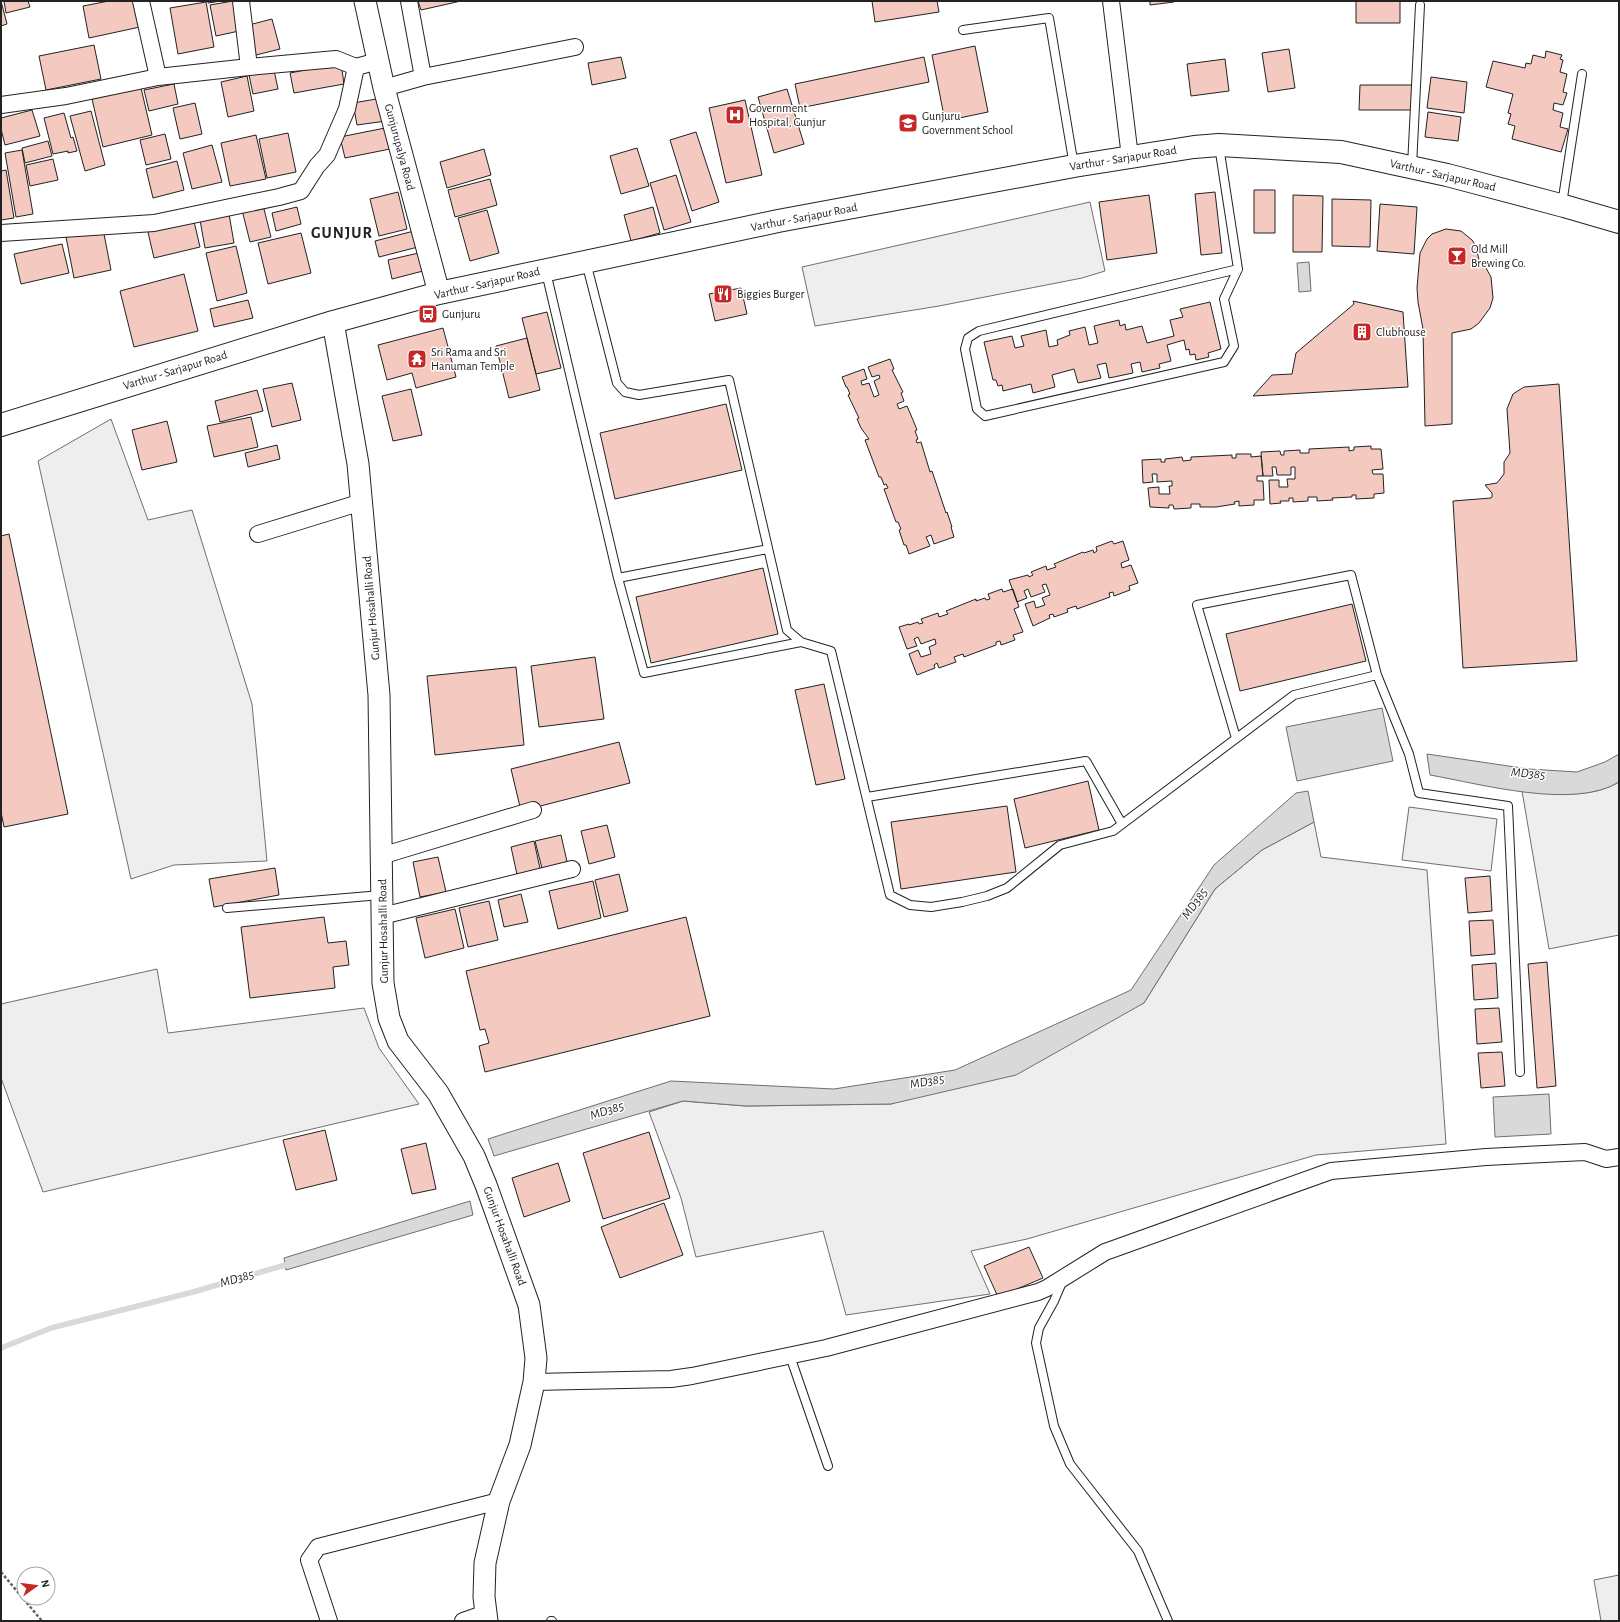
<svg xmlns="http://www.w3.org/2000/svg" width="1620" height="1622" font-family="'Alegreya Sans',sans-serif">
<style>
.green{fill:#eee;stroke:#6f6f6f}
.water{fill:#d9d9d9;stroke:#6f6f6f}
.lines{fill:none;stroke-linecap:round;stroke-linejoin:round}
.stream{stroke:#d9d9d9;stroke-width:5.5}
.building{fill:#f3c9c0;stroke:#222}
.service-casing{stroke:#222;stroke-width:10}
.minor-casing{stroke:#222;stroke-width:18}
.tertiary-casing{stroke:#222;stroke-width:23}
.primary-casing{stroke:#222;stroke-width:24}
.path{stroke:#646464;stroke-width:2.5;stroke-dasharray:3 2;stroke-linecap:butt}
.service{stroke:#fff;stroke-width:8}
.minor{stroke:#fff;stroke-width:16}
.tertiary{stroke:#fff;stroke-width:21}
.primary{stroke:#fff;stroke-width:22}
.labels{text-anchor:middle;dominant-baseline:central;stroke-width:3;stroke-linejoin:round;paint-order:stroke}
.poi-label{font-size:12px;fill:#222;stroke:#fff;text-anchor:start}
.street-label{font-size:12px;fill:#222;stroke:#fff}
.water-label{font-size:13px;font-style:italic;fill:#222;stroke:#fff}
.district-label{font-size:16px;font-weight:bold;letter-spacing:1px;fill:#222;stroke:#fff}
</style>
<rect width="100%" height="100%" fill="#fff"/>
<!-- green -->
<path class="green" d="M1090 202 1105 271 1082 278 939 306 815 326 802 267Z
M111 419 148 520 192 510 252 704 267 861 174 865 131 879 38 461Z
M1619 782V935L1549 949 1522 791C1554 794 1590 799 1619 782Z
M1409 807 1497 819 1491 871 1402 860Z
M1314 822 1321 857 1427 870 1446 1144 1316 1155 1027 1239 971 1251 990 1294 846 1315 823 1231 696 1257 681 1198 649 1112 683 1101 746 1106 891 1104 1144 1003 1215 889 1262 850Z
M157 969 168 1033 364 1008 379 1048 419 1104 43 1192 1 1078V1004Z
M1619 1575V1621H1601L1594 1580Z"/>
<!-- water -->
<path class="water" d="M1309 262 1311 291 1299 292 1297 263Z
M1382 708 1393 761 1297 781 1286 727Z
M1427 754 1529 769 1577 772 1605 762 1619 754V782C1574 810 1481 784 1430 775Z
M1308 791 1314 822 1262 850 1215 889 1144 1003 1016 1075 891 1104 746 1106 683 1101 494 1156 488 1139 671 1081 834 1089 955 1070 1131 990 1214 865 1296 793Z
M1549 1094 1551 1134 1495 1137 1493 1097Z
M470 1201 473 1215 286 1270 284 1258Z"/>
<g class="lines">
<!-- stream -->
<path class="stream" d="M1 1348 51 1328 193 1292 292 1263"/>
</g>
<!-- building -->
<path class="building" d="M1 1 7 24 1 26Z
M4 1H28L30 7 6 13Z
M109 1H135L140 27 89 38 83 6Z
M208 1H221L208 3Z
M233 1 239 31 216 36 210 5Z
M418 1H461L421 10Z
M872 1H937L939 12 875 22Z
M1150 1H1174V2L1150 5Z
M1356 1H1400V23H1356Z
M206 2 214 47 178 54 170 8Z
M272 19 280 49 252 56 245 26Z
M94 45 101 79 46 90 39 56Z
M975 46 988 112 945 121 932 55Z
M1289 49 1295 88 1268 92 1262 53Z
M1546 51 1562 55 1560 59 1563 60 1560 72 1567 74 1563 92 1567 93 1563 105 1554 103 1553 110 1563 113 1560 127 1568 129 1561 152 1512 139 1515 126 1508 124 1511 114 1508 113 1513 94 1486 87 1493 61 1525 68 1526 63 1531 64 1533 55 1545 58Z
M621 57 626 78 592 85 588 63Z
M924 57 929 82 800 108 795 84Z
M1225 59 1229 91 1191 96 1187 64Z
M341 63 344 84 294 93 290 73Z
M274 70 278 89 253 94 249 75Z
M247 76 254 111 228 117 221 82Z
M1431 77 1467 82 1464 113 1427 108Z
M174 84 178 104 149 111 144 90Z
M1360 85H1414V110H1359Z
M141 88 152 135 103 147 92 99Z
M787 89 804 144 774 153 758 97Z
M382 98 386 121 357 125 353 103Z
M745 100 762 175 726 183 709 108Z
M195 103 202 134 180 139 173 108Z
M32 110 40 136 5 145 1 129V118Z
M91 111 105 165 85 171 70 116Z
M1428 112 1461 117 1458 141 1425 137Z
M64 113 71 138 73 137 77 151 68 153V151L53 154 44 118Z
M385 128 390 149 345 158 340 137Z
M696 132 719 202 692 211 670 140Z
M288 133 296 172 267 178 259 139Z
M165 134 171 159 146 165 140 140Z
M256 135 266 179 230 186 221 143Z
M48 141 52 156 25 163 22 148Z
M212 145 222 182 192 189 183 153Z
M637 148 649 186 621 194 610 156Z
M484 149 491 175 447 188 440 162Z
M22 150 33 214 16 217 5 153Z
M53 159 58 180 30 186 26 165Z
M177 161 184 190 153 198 146 169Z
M6 170 14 218 1 220V171Z
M676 175 691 222 664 230 650 183Z
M490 179 497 205 455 217 448 190Z
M1254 190H1275V233H1254Z
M398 192 407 229 379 236 370 199Z
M1215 192 1222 253 1201 255 1195 194Z
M1149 195 1157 253 1107 260 1099 202Z
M1293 195 1323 196 1322 252H1293Z
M1332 199 1371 200 1370 247 1332 246Z
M1380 204 1417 207 1414 254 1377 251Z
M263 205 271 237 250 242 242 210Z
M297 207 301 224 276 231 272 213Z
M653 207 660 233 631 241 624 215Z
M487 210 499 253 470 261 458 218Z
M229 214 234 243 205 248 200 220Z
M193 217 200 247 154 258 147 228Z
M103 229 111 270 74 278 66 237Z
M1446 229 1461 231 1472 240 1476 246 1479 260 1486 268 1491 277 1493 298 1490 308 1479 323 1471 329 1452 333V424L1425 426 1423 329 1418 302 1417 288 1420 253 1427 239 1432 234Z
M414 231 418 247 379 257 375 241Z
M301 233 311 273 268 284 258 243Z
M62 244 69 273 21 284 14 254Z
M236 246 247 293 217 301 206 253Z
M423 252 427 270 392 279 388 260Z
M184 274 198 331 134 347 120 291Z
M741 288 747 314 715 321 709 294Z
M248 300 253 318 214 327 210 309Z
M1353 301 1403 312 1408 387 1253 396 1272 375 1292 374 1296 353 1354 304Z
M1210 302 1221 349 1208 353 1209 357 1196 360 1195 354 1190 355 1189 349 1186 350 1184 340 1167 345 1171 361 1159 364 1160 368 1142 372 1140 362 1131 364 1133 373 1109 378 1106 363 1097 365 1101 378 1078 383 1074 369 1052 375 1055 387 1033 393 1031 384 1003 391 1002 385 998 386 996 380H993L984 342 1012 336 1015 348 1024 346 1021 336 1046 330 1049 347 1058 345 1057 340 1070 335 1069 331 1085 327 1089 345 1098 343 1094 326 1119 320 1120 326 1125 324 1126 330 1142 326 1147 343 1174 336 1170 320 1183 317 1180 309Z
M547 312 561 368 536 374 522 318Z
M443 328 456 377 416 388 412 373 387 380 378 345Z
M527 338 540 390 509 398 496 346Z
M890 359 894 369 892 370 903 392 901 393 904 401 897 404 899 409 907 406 913 420 917 430 915 431 918 439 916 440 917 443 921 442 930 472 932 471 946 513 947 512 952 527H951L954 537 934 544 931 535 926 537 930 546 909 554 906 545H904L899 530 901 529 898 522H896L884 489 888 488 886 484 884 485 881 477H879L865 440 869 439 861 428 857 419 859 418 848 395 850 394 847 387H846L842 377 864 369 867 379 861 381 862 385 869 383 874 397 879 395 874 381 880 378 879 375 872 377 868 367Z
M292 383 301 420 272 427 263 389Z
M1559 384 1577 661 1463 668 1453 501 1491 498 1492 497V493L1485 485 1497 483 1504 474V462L1510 453 1507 409 1513 394 1524 387Z
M411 389 422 435 393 441 382 396Z
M257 390 263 411 220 422 215 401Z
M726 404 742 470 615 499 600 433Z
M251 417 258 447 214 457 207 426Z
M167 421 177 462 142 470 132 430Z
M277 445 280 459 248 467 245 453Z
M1371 446V449H1381L1383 469 1372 470 1373 474H1383L1384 493 1374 494V498L1356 499V495H1352V497L1332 498 1333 500 1317 501V497H1308V501L1293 502V498H1289V501H1280L1281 503 1270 504 1269 480H1279V487H1288L1287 479H1295V467H1291V475H1277L1276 467H1272L1273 476H1263L1261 452 1280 451 1281 455H1284V451L1300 450V453H1309V449L1349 447V451L1354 450V447Z
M1236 454H1251V457L1261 456 1263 476H1257V481H1263L1264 500H1254V505L1239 506V501L1234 502 1235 504 1216 507H1200V504H1191V508L1174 509 1173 505H1169V508L1150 507 1148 488 1159 487V494H1170L1169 486H1172V481L1157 482V474H1152L1153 482 1143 483 1142 460 1161 459V462H1165V459L1182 457 1183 461 1191 460V457L1232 455V458H1236Z
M9 534 68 814 4 827 1 812V536Z
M1112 541 1114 544 1123 541 1129 560 1121 563 1122 568 1131 565 1138 583 1129 586 1130 590 1114 596 1113 592 1109 593 1110 597 1077 609 1076 606 1067 609 1068 612 1054 617 1053 614 1049 615 1050 618 1033 626 1025 604 1034 601 1036 608 1045 605 1042 598 1050 595 1046 584 1042 585 1045 592 1031 597 1028 589 1024 591 1027 598 1017 602 1009 580 1028 575 1029 577 1033 575 1031 572 1046 566 1047 570 1056 567 1054 564 1083 552 1084 553 1093 550 1094 553 1097 551 1096 547Z
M763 568 778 634 651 663 636 597Z
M1002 589 1003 592 1013 589 1019 607 1014 609 1023 632 1013 635 1015 640 1001 645 1000 641 996 642V645L964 657 963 654 954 657 956 662 939 668 937 663 934 665 935 668 917 675 909 654 918 650 921 657 931 654 929 647 936 644 935 639 921 644 918 637 914 639 917 646 907 649 899 627 909 624V625L918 622 919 624 923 623 921 619 938 613 939 617 948 614 946 611 976 599V601L985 598 986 600 990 599 988 594Z
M1352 604 1366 661 1240 691 1226 634Z
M595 657 604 719 539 727 531 666Z
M516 667 524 745 435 755 427 676Z
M824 684 845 779 816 785 795 690Z
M619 742 630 783 521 811 511 769Z
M1088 781 1099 830 1025 848 1014 799Z
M1007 806 1016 872 901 889 891 822Z
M607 825 615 857 589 864 581 831Z
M561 835 568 866 543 872 535 841Z
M534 841 541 873 518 879 511 847Z
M438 857 446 892 420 897 413 862Z
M275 868 279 895 214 907 209 879Z
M619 874 628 911 604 917 595 880Z
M1490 876 1492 911 1468 913 1465 878Z
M593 881 601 918 558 929 549 891Z
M521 894 528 922 504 927 498 900Z
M489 901 498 940 468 947 459 908Z
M455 909 464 948 425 958 416 918Z
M324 917 328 943 346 941 349 965 333 967 335 988 250 998 241 927Z
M686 917 710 1016 485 1072 479 1046 489 1043 485 1029 480 1030 466 971Z
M1493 920 1495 954 1471 956 1469 921Z
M1547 962 1556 1086 1537 1088 1528 964Z
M1496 963 1498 998 1474 1000 1472 965Z
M1499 1008 1502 1042 1477 1044 1475 1009Z
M1502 1052 1505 1086 1481 1088 1478 1053Z
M325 1130 337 1180 296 1190 283 1140Z
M649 1132 670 1198 603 1219 583 1153Z
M426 1143 436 1189 412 1194 401 1149Z
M558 1163 570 1201 524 1217 512 1178Z
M664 1203 683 1255 620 1278 601 1227Z
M1029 1247 1043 1278 998 1297 984 1266Z"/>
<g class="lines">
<defs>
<path id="service" d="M963 30 1049 18 1074 166
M1219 146 1238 269 1224 299 1234 346 1224 362 985 416 977 409 965 349 968 338 979 331 1238 269
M1412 166 1420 5
M1562 204 1582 74
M586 262 617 383 625 392 639 395 729 380 787 630 801 642 831 651 890 895 910 905 931 907 962 902 987 896 1007 888 1060 845 1113 831 1294 695 1377 675 1409 754 1419 793 1508 806 1520 1072
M546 272 618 578 644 673 801 642
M618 578 768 549
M1236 738 1197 605 1351 575 1377 675
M867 797 1086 761 1122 824
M227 908 381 895
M1063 1280 1054 1301 1039 1328 1036 1343 1054 1426 1070 1464 1138 1551 1168 1621
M790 1356 828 1466
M551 1621H552"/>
<path id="minor" d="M141 1 158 77
M409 1 423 77
M1111 1 1130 157
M249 67 336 59 356 67
M384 88 423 77 575 47
M1 105 66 96 158 77 249 67 241 1
M1 233 154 223 279 197 301 191 317 166 327 155 347 109 356 67 378 61
M258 534 362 502
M381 856 533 810
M382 916 572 869
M534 1382 671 1379 692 1376 826 1348 1038 1292 1047 1288 1105 1252 1331 1171 1486 1157 1585 1152 1606 1159 1619 1157
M329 1621 309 1560 318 1547 499 1501
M463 1621 486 1613"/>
<path id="tertiary" d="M365 1 384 88 439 293
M333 322 358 464 379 695 383 983 389 1018 398 1041 438 1093 474 1156 486 1185 529 1305 536 1358 534 1382 520 1445 499 1501 485 1563 484 1597 487 1621"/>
<path id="primary" d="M1 425 333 322 439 293 778 221 1074 166 1194 147 1219 145 1341 152 1447 175 1564 206 1619 222"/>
</defs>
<!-- service casing -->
<use href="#service" class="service-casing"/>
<!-- minor casing -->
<use href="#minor" class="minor-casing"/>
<!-- tertiary casing -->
<use href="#tertiary" class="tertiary-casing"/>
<!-- primary casing -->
<use href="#primary" class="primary-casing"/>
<!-- path -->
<path class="path" d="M1 1572 42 1621"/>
<!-- service -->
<use href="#service" class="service"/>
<!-- minor -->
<use href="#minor" class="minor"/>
<!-- tertiary -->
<use href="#tertiary" class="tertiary"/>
<!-- primary -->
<use href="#primary" class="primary"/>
</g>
<!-- icons -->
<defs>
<symbol id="hospital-square" viewBox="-11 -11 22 22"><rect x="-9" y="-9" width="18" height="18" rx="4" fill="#c62828" stroke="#fff"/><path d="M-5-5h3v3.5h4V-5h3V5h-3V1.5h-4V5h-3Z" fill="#fff"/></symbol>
<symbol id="school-square" viewBox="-11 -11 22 22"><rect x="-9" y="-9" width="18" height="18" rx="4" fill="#c62828" stroke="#fff"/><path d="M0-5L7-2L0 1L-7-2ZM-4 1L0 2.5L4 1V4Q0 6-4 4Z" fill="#fff"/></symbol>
<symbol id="bar-square" viewBox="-11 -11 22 22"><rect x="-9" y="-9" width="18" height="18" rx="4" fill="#c62828" stroke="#fff"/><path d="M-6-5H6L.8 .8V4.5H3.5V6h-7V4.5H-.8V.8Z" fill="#fff"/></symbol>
<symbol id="restaurant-square" viewBox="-11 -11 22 22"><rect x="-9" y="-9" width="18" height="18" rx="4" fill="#c62828" stroke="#fff"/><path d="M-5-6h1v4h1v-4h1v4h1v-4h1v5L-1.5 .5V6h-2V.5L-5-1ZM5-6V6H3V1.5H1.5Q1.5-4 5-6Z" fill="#fff"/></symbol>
<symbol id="bus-square" viewBox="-11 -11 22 22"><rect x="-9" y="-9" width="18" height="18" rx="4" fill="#c62828" stroke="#fff"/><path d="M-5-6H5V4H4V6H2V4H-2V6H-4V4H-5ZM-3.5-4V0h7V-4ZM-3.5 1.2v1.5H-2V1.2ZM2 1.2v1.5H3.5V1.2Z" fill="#fff"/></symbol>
<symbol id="building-square" viewBox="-11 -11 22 22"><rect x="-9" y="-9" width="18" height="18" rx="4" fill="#c62828" stroke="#fff"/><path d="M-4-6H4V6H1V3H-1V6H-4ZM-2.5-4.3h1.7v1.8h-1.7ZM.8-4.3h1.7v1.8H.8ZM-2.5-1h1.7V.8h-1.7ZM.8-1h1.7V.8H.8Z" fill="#fff"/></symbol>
<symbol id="temple-square" viewBox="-11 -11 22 22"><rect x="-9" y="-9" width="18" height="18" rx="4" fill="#c62828" stroke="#fff"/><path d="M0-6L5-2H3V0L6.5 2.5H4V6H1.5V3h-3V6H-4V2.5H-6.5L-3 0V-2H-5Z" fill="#fff"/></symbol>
</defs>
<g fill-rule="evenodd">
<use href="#hospital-square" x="724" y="104" width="22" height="22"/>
<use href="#school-square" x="897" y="112" width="22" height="22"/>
<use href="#bar-square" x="1446" y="245" width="22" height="22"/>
<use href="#restaurant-square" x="712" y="283" width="22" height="22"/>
<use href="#bus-square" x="417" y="303" width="22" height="22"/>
<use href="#building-square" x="1351" y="321" width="22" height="22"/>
<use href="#temple-square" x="406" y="348" width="22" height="22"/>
</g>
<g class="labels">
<!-- poi labels -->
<g class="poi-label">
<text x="749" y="108">Government<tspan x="749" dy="14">Hospital, Gunjur</tspan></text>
<text x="922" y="116">Gunjuru<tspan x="922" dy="14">Government School</tspan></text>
<text x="1471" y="249">Old Mill<tspan x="1471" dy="14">Brewing Co.</tspan></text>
<text x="737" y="294">Biggies Burger</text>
<text x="442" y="314">Gunjuru</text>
<text x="1376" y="332">Clubhouse</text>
<text x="431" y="352">Sri Rama and Sri<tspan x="431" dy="14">Hanuman Temple</tspan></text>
</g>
<!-- street labels -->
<g class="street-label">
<text transform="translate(400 147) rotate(75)">Gunjurupalya Road</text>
<text transform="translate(1123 158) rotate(-9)">Varthur - Sarjapur Road</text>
<text transform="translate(1443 175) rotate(13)">Varthur - Sarjapur Road</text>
<text transform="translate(804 217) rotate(-11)">Varthur - Sarjapur Road</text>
<text transform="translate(487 283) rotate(-13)">Varthur - Sarjapur Road</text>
<text transform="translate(175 370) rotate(-17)">Varthur - Sarjapur Road</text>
<text transform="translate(371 608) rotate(-95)">Gunjur Hosahalli Road</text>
<text transform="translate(383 931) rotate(-91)">Gunjur Hosahalli Road</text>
<text transform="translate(505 1236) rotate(70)">Gunjur Hosahalli Road</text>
</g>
<!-- water labels -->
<g class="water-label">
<text transform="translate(1528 774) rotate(5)">MD385</text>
<text transform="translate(1195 904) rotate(-54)">MD385</text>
<text transform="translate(927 1082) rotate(-10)">MD385</text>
<text transform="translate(607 1111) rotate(-18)">MD385</text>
<text transform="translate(237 1279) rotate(-16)">MD385</text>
</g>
<!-- district labels -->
<g class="district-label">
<text x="342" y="233">GUNJUR</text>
</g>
</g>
<!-- border -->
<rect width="1620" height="1622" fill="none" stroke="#222222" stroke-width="4"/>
<!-- north arrow -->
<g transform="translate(36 1586) rotate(76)"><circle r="19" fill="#ffffff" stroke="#a7a7a7"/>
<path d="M0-3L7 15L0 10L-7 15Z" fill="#c62828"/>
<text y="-6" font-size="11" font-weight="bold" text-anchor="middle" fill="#222222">N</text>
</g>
</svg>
